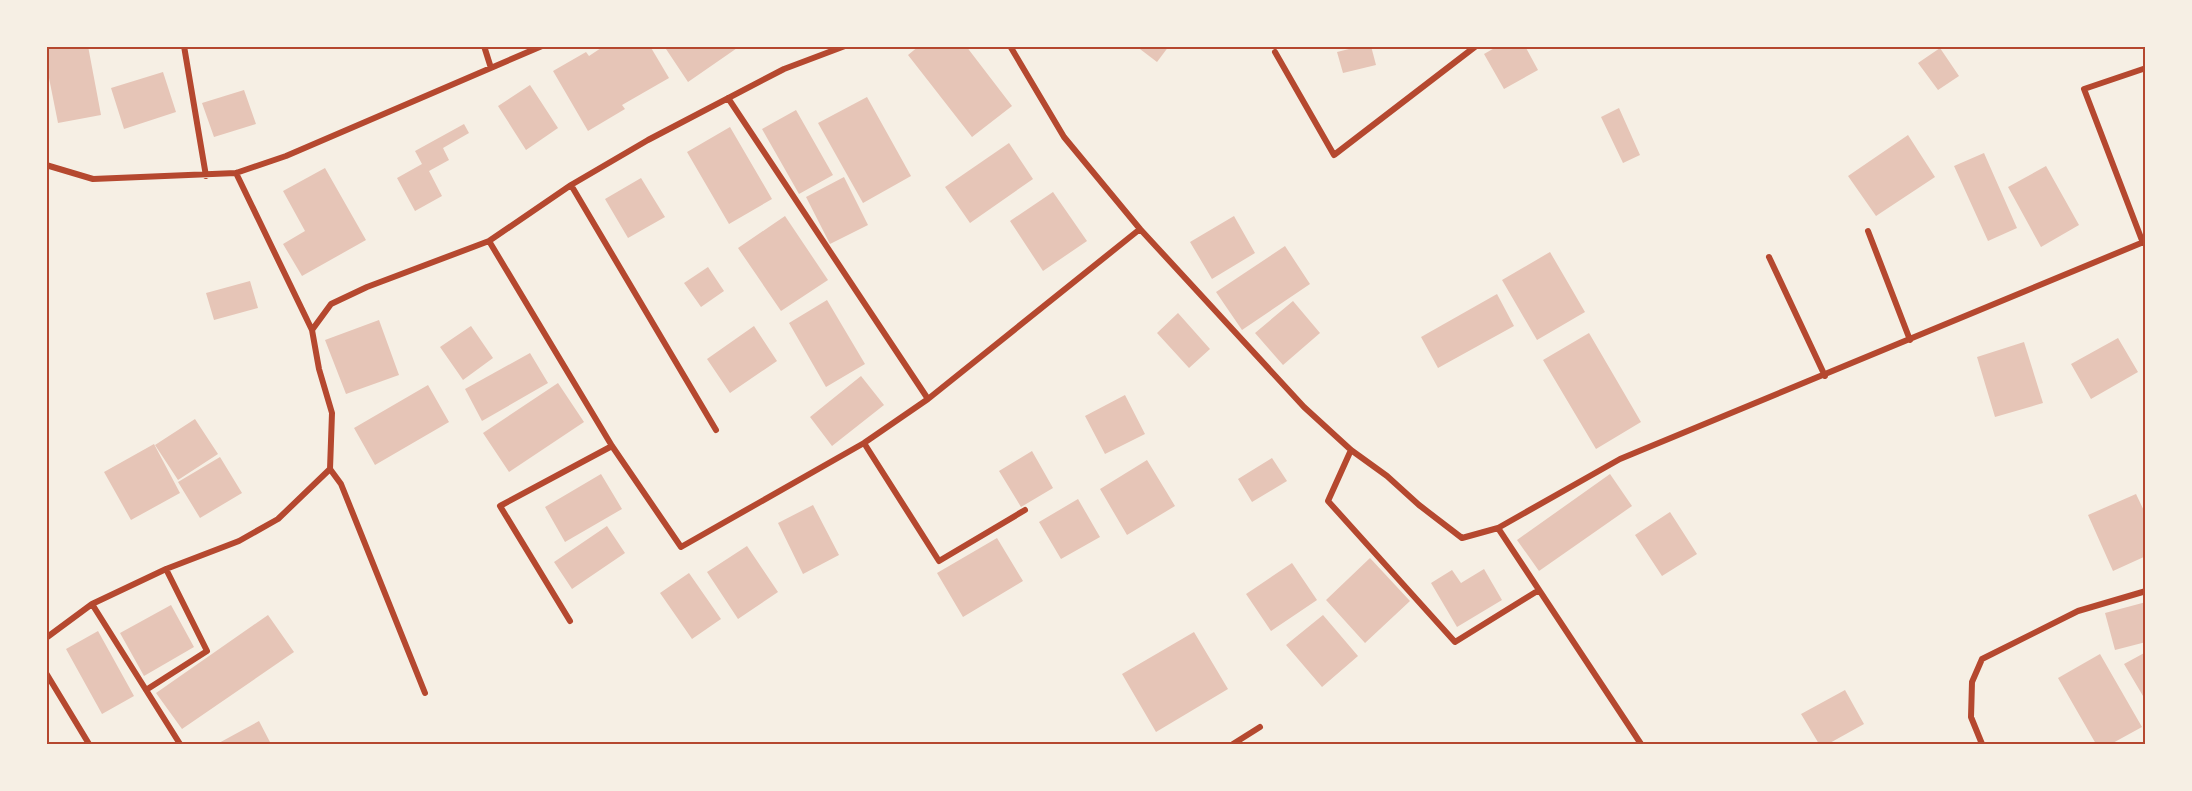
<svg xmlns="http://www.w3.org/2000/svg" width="2192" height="791" font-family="'Asap Condensed',sans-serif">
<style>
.building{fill:#e6c5b7}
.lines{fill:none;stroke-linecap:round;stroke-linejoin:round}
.minor{stroke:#b5482f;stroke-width:6}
.neatline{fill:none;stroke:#b5482f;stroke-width:2}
</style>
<rect width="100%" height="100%" fill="#f6efe4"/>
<!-- building -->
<path class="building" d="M59 46H88L101 115 58 123 46 63V49Z
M604 46H650L669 78 622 105 625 109 588 131 553 71 586 52 589 56Z
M664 46H740L688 82Z
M919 46H966L1012 106 972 137 908 55Z
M1136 46H1169L1157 62Z
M1361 46H1371L1376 65 1343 73 1337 52Z
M1498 46H1525L1538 70 1504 89 1484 54Z
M1940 48 1959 76 1938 90 1918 63Z
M163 72 176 112 124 129 111 88Z
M530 85 558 128 526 150 498 106Z
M244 90 256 124 214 137 202 103Z
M867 97 911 176 863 203 818 123Z
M1619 108 1640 155 1623 163 1601 117Z
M796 110 833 175 799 194 762 129Z
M464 124 469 133 443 148 449 160 429 171 442 196 415 211 397 178 422 164 415 151Z
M730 127 772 199 729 224 687 152Z
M1908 135 1935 177 1876 216 1848 176Z
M1009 143 1033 179 970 223 945 187Z
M1984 153 2017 228 1988 241 1954 166Z
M2046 166 2079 225 2041 247 2008 187Z
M325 168 366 240 302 276 283 244 305 231 283 191Z
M844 177 868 225 830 244 806 197Z
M641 178 665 217 628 238 605 199Z
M1053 192 1087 241 1043 271 1010 221Z
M785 216 828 280 781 311 738 248Z
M1234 216 1255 253 1212 279 1190 242Z
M1285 246 1310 284 1242 330 1216 292Z
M1550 252 1585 312 1537 340 1502 280Z
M708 267 724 291 701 307 684 283Z
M250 281 258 308 214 320 206 293Z
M1497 294 1514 326 1438 368 1421 337Z
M827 300 865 364 826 387 789 323Z
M1293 301 1320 333 1283 365 1255 333Z
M1178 313 1210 349 1189 368 1157 333Z
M379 320 399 375 346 394 325 340Z
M471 326 493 358 463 380 440 347Z
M754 326 777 361 730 393 707 359Z
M1589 333 1641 422 1596 449 1543 360Z
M2118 338 2138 372 2091 399 2071 364Z
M2024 342 2043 403 1995 417 1977 357Z
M530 353 548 383 482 421 465 389Z
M861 376 884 405 832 446 810 417Z
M558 383 584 422 509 472 483 433Z
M428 385 449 422 375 465 354 428Z
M1125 395 1145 434 1105 454 1085 416Z
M195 419 218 454 178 480 155 445Z
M154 444 180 493 131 520 104 472Z
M1032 451 1053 488 1021 507 999 471Z
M220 457 242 493 200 518 178 482Z
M1272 458 1287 481 1252 502 1238 479Z
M1147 460 1175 506 1127 535 1100 489Z
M601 474 622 509 565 542 545 507Z
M1610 474 1632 506 1539 571 1517 540Z
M2136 494 2146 515V556L2113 571 2088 515Z
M1078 499 1100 537 1061 559 1039 522Z
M813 505 839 555 803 574 778 523Z
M1670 512 1697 554 1662 576 1635 535Z
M607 526 625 553 572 589 554 562Z
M997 538 1023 581 963 617 937 573Z
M747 546 778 592 738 619 707 572Z
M1370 558 1410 601 1365 643 1326 600Z
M1292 563 1317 600 1271 631 1246 594Z
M1484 569 1502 600 1457 627 1431 583 1452 570 1461 583Z
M689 573 721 619 692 639 660 593Z
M2146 602V642L2115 650 2105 613Z
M171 605 194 647 144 676 120 633Z
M268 615 294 652 182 729 156 693Z
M1323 615 1358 656 1322 687 1286 645Z
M98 631 134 696 102 714 66 649Z
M1194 632 1228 689 1156 732 1122 674Z
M2146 652V701L2124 664Z
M2100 654 2142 727 2111 744H2096L2058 678Z
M1845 690 1864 724 1828 744H1819L1801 714Z
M259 721 271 744H217Z"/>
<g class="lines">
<!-- minor -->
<path class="minor" d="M184 46 206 176
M484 46 491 68
M1010 46 1064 137 1140 229 1304 407 1351 450 1387 476 1419 505 1462 538 1498 528 1620 459 2146 241
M1275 52 1334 155 1476 46
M728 98 928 399
M46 165 93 179 236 173 286 156 542 46
M236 173 312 330
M571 185 716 430
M1868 231 1910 340
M489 241 612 446 681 547 864 443 928 399 1140 229
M2143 243 2084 89 2146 68
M1769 257 1825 376
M864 443 939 561 1025 510
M1351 450 1328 501 1455 642 1539 590
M330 469 341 484 425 693
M1498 528 1641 744
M92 604 180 744
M570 621 500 506 612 446
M46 638 92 604 166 569 239 541 278 519 330 469 332 413 319 369 312 330 331 304 367 287 489 241 571 185 648 140 784 69 845 46
M46 673 89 744
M146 690 207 651 166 569
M1233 744 1260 727
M1982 744 1971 717 1972 682 1982 659 2078 611 2146 591"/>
</g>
<!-- border -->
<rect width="2192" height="791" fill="none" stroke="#f6efe4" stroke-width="96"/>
<rect x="48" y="48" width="2096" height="695" class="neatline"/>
</svg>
